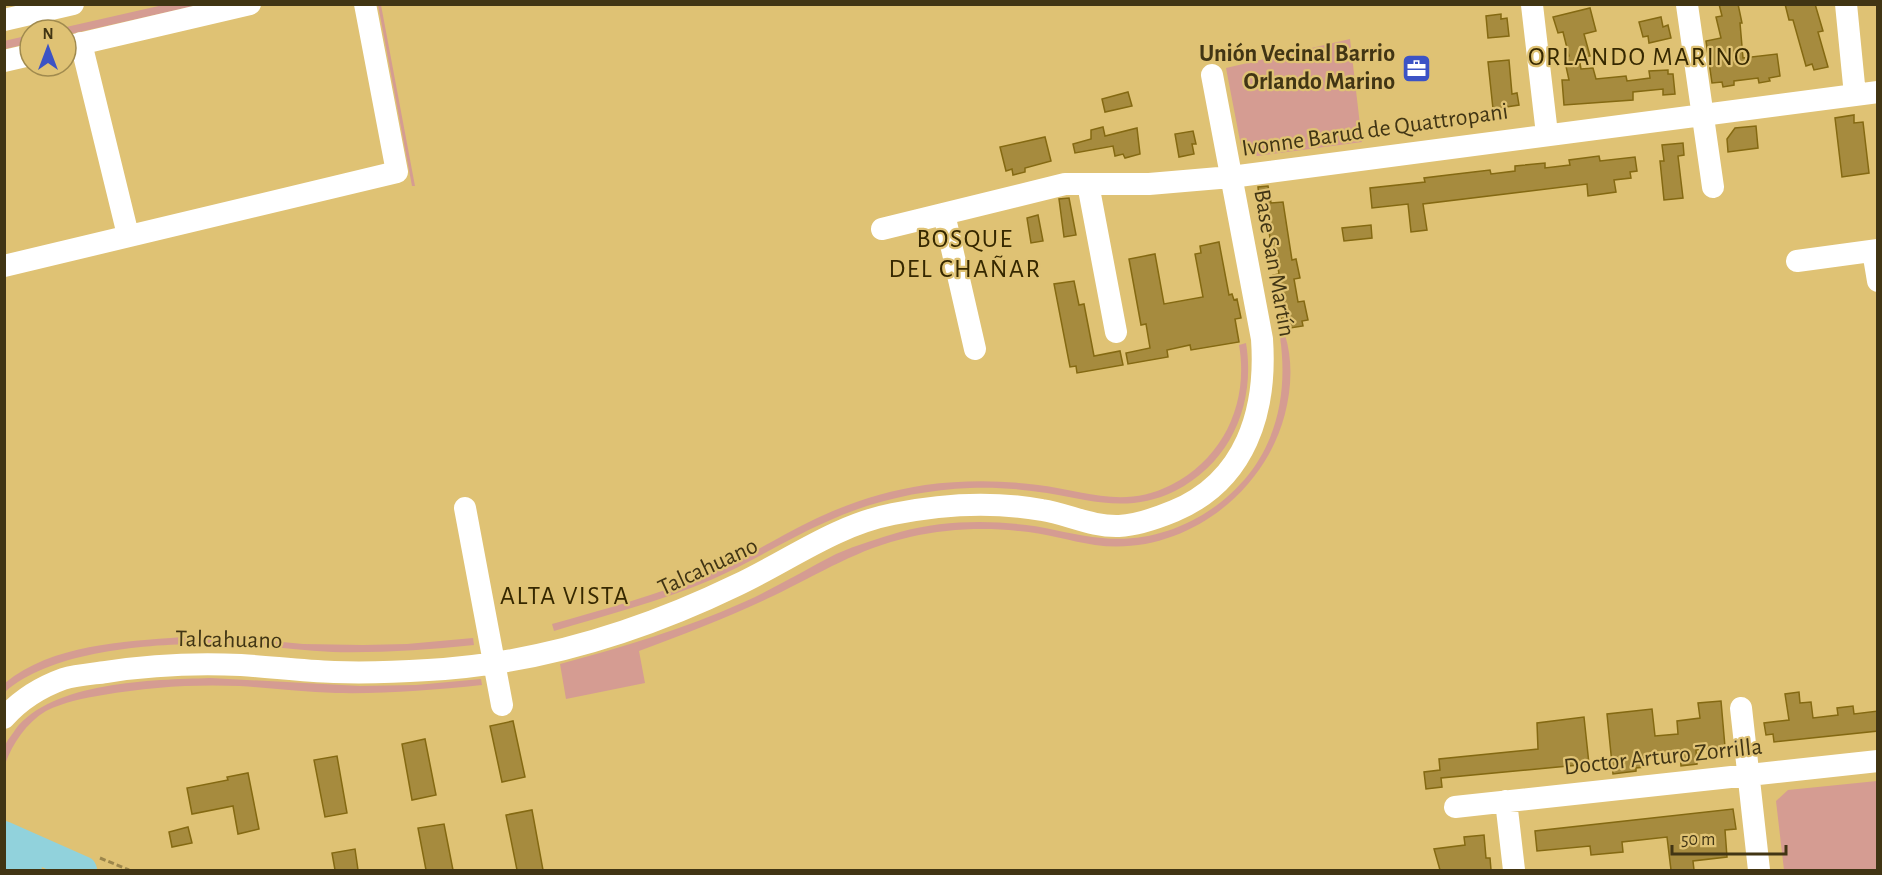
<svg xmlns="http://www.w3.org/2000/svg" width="1882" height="875" font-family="'Alegreya Sans',sans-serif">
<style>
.green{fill:#d59c92}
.building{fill:#a68b3e;stroke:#846912;stroke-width:1.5}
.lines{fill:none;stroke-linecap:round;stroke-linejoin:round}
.path{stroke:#9c864b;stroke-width:3;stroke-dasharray:6 3;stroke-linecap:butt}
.minor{stroke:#fff;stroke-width:22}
.major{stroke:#91d2dc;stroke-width:28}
.labels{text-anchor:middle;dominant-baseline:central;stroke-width:4.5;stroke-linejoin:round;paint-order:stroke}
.poi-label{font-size:24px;font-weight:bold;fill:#413514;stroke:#dfc274;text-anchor:end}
.street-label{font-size:24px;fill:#413514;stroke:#dfc274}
.neighbourhood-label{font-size:26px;letter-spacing:1.5px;fill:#362800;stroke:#dfc274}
</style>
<rect width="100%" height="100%" fill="#dfc274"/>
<!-- green -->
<path class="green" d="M163 5H198L66 35V30H53Z
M378 5H381L415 186H412Z
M30 35V43L5 49 4 41Z
M1350 39 1362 142 1257 156 1241 146 1226 68Z
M1285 335C1297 373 1288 420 1269 454 1235 515 1165 555 1095 545 1069 541 1045 533 1019 531 983 527 946 529 910 537 857 549 821 573 773 596 729 617 685 634 639 651L645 683 566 699 560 664C623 647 684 629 744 602 775 588 805 570 836 554 857 545 879 538 900 532 941 521 985 520 1026 525 1052 528 1076 536 1102 538 1158 544 1214 518 1249 474 1280 434 1287 385 1280 337Z
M1246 343C1256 403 1231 463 1175 491 1130 513 1093 501 1047 493 1022 489 996 487 970 488 921 490 871 501 826 522 787 539 752 562 713 579 661 601 607 615 554 631L552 624C605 609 657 595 708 574 743 559 775 539 809 522 845 504 885 491 925 485 963 480 1001 480 1038 485 1086 491 1124 509 1171 485 1224 458 1249 402 1239 345Z
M182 637 241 638 303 644 363 645 407 644 473 638 474 645C427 650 380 653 333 652 302 651 272 646 242 645 175 641 56 646 5 692V683C53 644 122 642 182 637Z
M210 678 360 686 416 685 481 679 482 685C433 690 385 694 336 693 304 692 272 688 240 686 194 684 148 687 103 695 84 698 64 702 46 711 26 723 13 743 5 764 4 758 3 751 5 746 7 740 12 735 15 730 52 681 153 680 210 678Z
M1877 781V870H1784L1776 801 1788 790Z"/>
<!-- building -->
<path class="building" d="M1719 4H1738L1742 23H1740L1743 58 1777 54 1780 76 1769 78 1770 81 1759 83 1758 78 1734 81V85L1723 87 1722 82 1712 83 1706 41 1721 38 1716 17 1722 16Z
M1785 4H1815L1823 31 1818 32 1828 67 1814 70 1812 64 1806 66 1793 20H1789Z
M1590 8 1596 31 1584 34 1590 56 1579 58 1581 69 1593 68 1596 79 1626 76 1627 81 1650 78 1649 71 1668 70V74H1673L1675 94 1663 95V89L1633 92V100L1564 105 1562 80H1569L1564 57 1569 56 1563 32 1558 33 1553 17Z
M1501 14V19L1507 18 1509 36 1488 38 1486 16Z
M1661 17 1663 27 1668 25 1671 38 1649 43 1648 36 1643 37 1639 22Z
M1509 60 1512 94 1517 93 1519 105 1493 109 1488 62Z
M1128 92 1132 106 1105 112 1102 99Z
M1854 115V123L1863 122 1869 173 1842 177 1835 118Z
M1756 126 1758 148 1728 152 1727 139 1735 128Z
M1103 127 1105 136 1137 128 1140 154 1125 158 1123 154 1115 156 1113 146 1075 153 1073 144 1091 139V130Z
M1193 131 1196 144H1192L1194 154 1179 157 1175 134Z
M1045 137 1051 161 1025 168V172L1013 175 1012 169 1006 171 1000 147Z
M1683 143 1684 155 1678 156 1683 198 1664 200 1660 161H1664L1662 145Z
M1599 156 1600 161 1635 157 1637 171 1630 172 1631 178 1614 180 1616 192 1588 196 1587 184 1423 204 1427 230 1411 232 1408 204 1372 208 1370 188 1425 182 1424 178 1448 175 1490 170 1491 174 1515 171V166L1545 163V168L1570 165 1569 160Z
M1268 186 1271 203 1283 202 1292 260 1296 259 1300 278 1294 279 1298 302 1304 301 1308 320 1302 321 1303 326 1284 329 1281 317 1287 316 1282 286 1275 287 1273 275 1279 274 1275 250H1271L1268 218 1261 219 1258 187Z
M1069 198 1076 235 1064 237 1059 199Z
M1038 215 1043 241 1031 243 1027 218Z
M1371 225 1372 238 1344 241 1342 228Z
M1219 242 1229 295 1232 294 1234 300 1237 299 1241 318 1235 319 1239 342 1191 350 1190 345 1167 350 1168 357 1128 364 1126 353 1150 348 1146 324 1141 325 1129 259 1155 254 1164 304 1203 297 1195 254 1201 253 1200 246Z
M1074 281 1079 305 1084 304 1094 356 1120 351 1123 365 1077 373 1076 366 1070 367 1054 284Z
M1799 692 1800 703 1811 702 1813 718 1838 715 1837 708 1853 706 1854 714 1878 711V731L1774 742 1773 734 1766 735 1764 723 1789 720 1785 694Z
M1721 701 1725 747 1696 750 1697 764 1681 766 1680 754 1643 758 1644 767 1636 768V771L1613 774 1607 714 1652 709 1655 736 1678 734 1677 721 1700 718 1698 703Z
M1584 717 1589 764 1441 778 1442 787 1426 789 1424 772 1440 770 1439 759 1538 749 1537 723Z
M513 721 525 777 502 782 490 726Z
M425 739 436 795 412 800 402 744Z
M337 756 347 813 325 817 314 760Z
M248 773 259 829 238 834 233 806 192 814 187 788 228 780 227 777Z
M1733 809 1736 829 1725 830 1727 857 1693 861 1694 870H1671L1667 837 1622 842 1623 852 1591 855 1590 846 1537 851 1535 831Z
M532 810 543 870H517L506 815Z
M444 824 453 870H426L418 828Z
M188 827 192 843 172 847 169 832Z
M1484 835 1486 858H1490L1491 870H1440L1434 849 1465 845 1464 837Z
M355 849 358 870H335L332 853Z"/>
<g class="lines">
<!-- path -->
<path class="path" d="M100 858 129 870"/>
<!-- minor -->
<path class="minor" d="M1846 4 1855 95
M1532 5 1547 134
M1687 5 1713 187
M4 20 73 4
M81 43 128 235
M66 47 250 4
M4 61 30 55
M1088 184 1116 332
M944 214 975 349
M882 229 1065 184H1149L1231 177 1878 92
M1873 251 1878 281
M1797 261 1878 250
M4 266 397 172 365 4
M465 508 502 705
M1741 708 1759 870
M4 718C20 700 41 687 63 679 77 675 92 674 106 672 150 665 196 663 241 665 272 667 303 671 334 672 365 673 397 672 428 670 535 664 640 632 737 585 788 561 836 525 893 514 942 504 992 501 1042 510 1068 514 1092 527 1119 526 1138 525 1157 518 1174 511 1246 481 1267 411 1262 339L1212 75
M1506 801 1514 870
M1455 807 1878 761"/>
<!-- major -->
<path class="major" d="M4 835 83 870
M4 860 28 870"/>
</g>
<!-- icons -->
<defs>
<symbol id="office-square" viewBox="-11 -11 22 22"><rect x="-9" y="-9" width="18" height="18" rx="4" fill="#3c53c5" stroke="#dfc274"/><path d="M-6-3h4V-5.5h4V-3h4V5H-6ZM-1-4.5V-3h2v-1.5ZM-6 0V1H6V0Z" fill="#fff"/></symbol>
</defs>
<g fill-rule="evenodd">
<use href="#office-square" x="1400" y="52" width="33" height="33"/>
</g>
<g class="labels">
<!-- poi labels -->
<g class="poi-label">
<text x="1395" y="54">Unión Vecinal Barrio<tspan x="1395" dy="28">Orlando Marino</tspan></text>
</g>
<!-- street labels -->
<g class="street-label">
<text transform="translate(1375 130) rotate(-8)">Ivonne Barud de Quattropani</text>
<text transform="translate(1274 263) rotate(80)">Base San Martín</text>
<text transform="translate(708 567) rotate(-25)">Talcahuano</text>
<text transform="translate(229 640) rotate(1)">Talcahuano</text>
<text transform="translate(1663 757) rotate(-6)">Doctor Arturo Zorrilla</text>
</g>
<!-- neighbourhood labels -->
<g class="neighbourhood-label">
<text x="1640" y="57">ORLANDO MARINO</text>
<text x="965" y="239">BOSQUE<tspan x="965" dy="30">DEL CHAÑAR</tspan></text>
<text x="565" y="596">ALTA VISTA</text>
</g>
</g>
<!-- border -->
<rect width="1882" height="875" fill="none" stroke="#413514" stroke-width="12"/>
<!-- north arrow -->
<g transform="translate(48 48)"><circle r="28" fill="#dfc274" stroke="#a08a4e" stroke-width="1.5"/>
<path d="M0-4.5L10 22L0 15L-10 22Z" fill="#3c53c5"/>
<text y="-9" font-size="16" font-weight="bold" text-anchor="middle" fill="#413514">N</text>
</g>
<!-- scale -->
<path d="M1672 845v9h114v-9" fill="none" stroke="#413514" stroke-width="3"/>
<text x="1681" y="845" font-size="18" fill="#413514" stroke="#dfc274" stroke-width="4.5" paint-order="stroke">50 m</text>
</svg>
